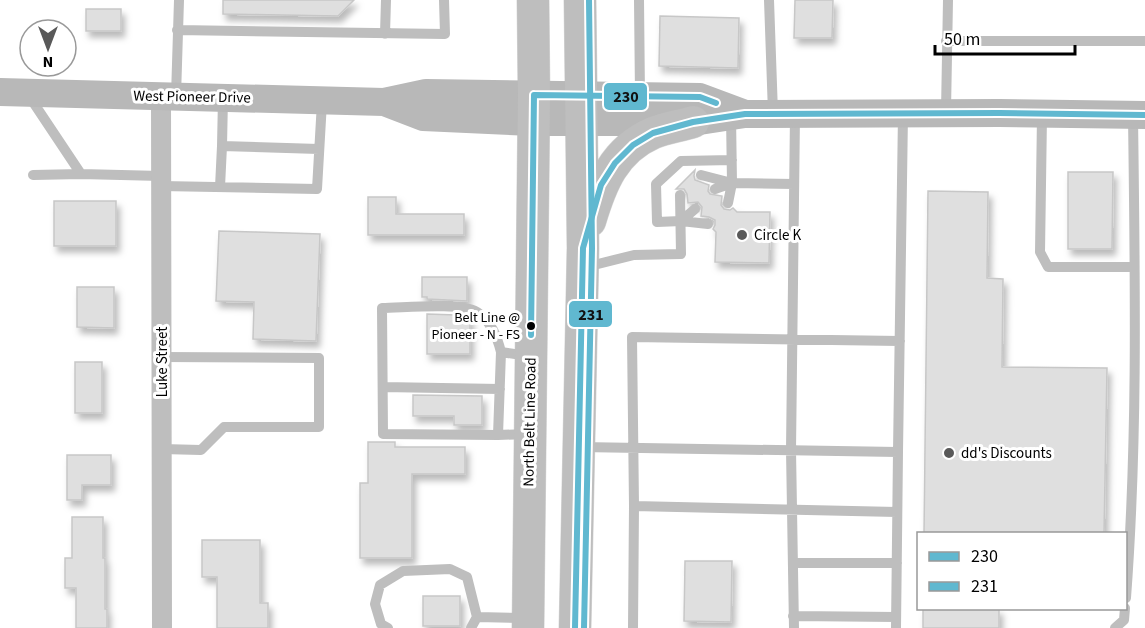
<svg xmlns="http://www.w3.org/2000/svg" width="1145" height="628" font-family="'Source Sans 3',sans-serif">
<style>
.building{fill:#dfdfdf;stroke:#c7c7c7;stroke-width:1.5;filter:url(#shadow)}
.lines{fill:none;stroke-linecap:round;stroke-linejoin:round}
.primary-casing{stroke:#dbdbdb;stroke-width:33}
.lane{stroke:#bebebe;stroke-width:10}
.street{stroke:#bebebe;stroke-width:20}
.secondary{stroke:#b8b8b8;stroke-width:28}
.primary{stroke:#bebebe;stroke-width:32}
.bus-1-casing{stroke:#fff;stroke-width:10}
.bus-2-casing{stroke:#fff;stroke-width:10}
.bus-1{stroke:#60b8d0;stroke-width:6}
.bus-2{stroke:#60b8d0;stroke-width:6}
.poi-dot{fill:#595959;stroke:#fff;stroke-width:2}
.bus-dot{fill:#000;stroke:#fff;stroke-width:2}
.labels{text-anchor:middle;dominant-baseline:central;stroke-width:6;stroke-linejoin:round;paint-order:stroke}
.bus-label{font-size:14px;fill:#000;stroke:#fff;text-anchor:end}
.street-label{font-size:15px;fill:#000;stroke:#fff}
.poi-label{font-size:15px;fill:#000;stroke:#fff;text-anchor:start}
.line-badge{stroke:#fff;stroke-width:2}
.pale-badge-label{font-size:16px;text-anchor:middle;font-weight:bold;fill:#111}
</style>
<defs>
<filter id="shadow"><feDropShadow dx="3.5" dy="6" stdDeviation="3" flood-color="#0004"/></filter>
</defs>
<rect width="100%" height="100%" fill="#fff"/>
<!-- building -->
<path class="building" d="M223 0H354L338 16 223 14Z
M795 0H833L832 38H794Z
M86 9H121V31H86Z
M660 16 739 18 738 68 659 66Z
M695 170 694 176 695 180 709 185 708 191 710 194 722 196 721 205 724 209 730 210 733 208 737 212H770L769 263 715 262 716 232 713 229 715 225V220L709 217 701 216 702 207 698 202 688 203 687 194 684 189H676Z
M1068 172H1113L1112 249H1068Z
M928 191 988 192 987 278 1003 279 1002 367 1107 368 1104 534H924Z
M368 197H396V214H464V235H368Z
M54 201H116V246H54Z
M219 231 320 234 316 341 253 339 254 302 216 301Z
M422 277H467V301L427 299V297H422Z
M77 287H114V328L77 327Z
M427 314 457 315 470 317V354H427Z
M75 362H102V413H75Z
M413 395 482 396V425H454V416H413Z
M368 442H395V447H465V474H412V558H360V483H368Z
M67 455H111V485H82V500H67Z
M72 517H103V558H105V609H107V628H76V588H65V558H72Z
M202 540H260V603H268V628H217V577H202Z
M685 561H732L731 622 684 621Z
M423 596H460V626H423Z
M923 609H999V628H923Z"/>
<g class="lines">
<defs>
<path id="primary" d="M590 221C601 184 614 150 653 133 665 128 680 126 693 122
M528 628 534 95 533 0
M575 628 583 248 580 0"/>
</defs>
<!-- primary casing -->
<use href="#primary" class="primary-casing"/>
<!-- lane -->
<path class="lane" d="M639 0 640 96
M769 0 773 113
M177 30 445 34 444 0
M385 34 386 0
M946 41H1145
M29 96 81 174 161 176
M176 96 179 0
M223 98 222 146 319 149
M946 111 948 0
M1042 116 1040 252 1048 267H1134
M33 175 81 174
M701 175 732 183 731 116
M161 186 317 189 322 102
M220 187 222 146
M715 189 732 183 794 184
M728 203 732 183
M681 221 695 209
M708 224 681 221 657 222 656 184 681 161 732 160
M586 267 634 255 681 254 680 195
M501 352 498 435 383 434 382 308C403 308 460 302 477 312 491 321 497 336 501 352L528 356
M162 357 319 358V427H224L201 450 162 449
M383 387 500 389
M498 435 527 434
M580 447 898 452 903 114
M634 506 897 512
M793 563H897
M1126 598C1138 437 1135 276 1133 115
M793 616 896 617
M477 617 525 618
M388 628 381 624 375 604 380 585 403 571 450 569 467 577 477 617 471 628
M633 628 634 506 632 337 900 341
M794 628 791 450 795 115
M896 628 898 452
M1115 628 1124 620 1125 608"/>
<!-- street -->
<path class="street" d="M161 96 162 628"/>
<!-- secondary -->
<path class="secondary" d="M0 92 384 102 426 93 700 97 743 113
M384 102 423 117 533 122H693L745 114 999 113 1145 115"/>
<!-- primary -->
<use href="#primary" class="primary"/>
<defs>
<path id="bus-1" d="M534 95 700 97 716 103
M531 335 534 95
M575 628 583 248 601 185 615 163 633 145 653 133 693 122 745 114 999 113 1145 115"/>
<path id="bus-2" d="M584 628 592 248 589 0"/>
</defs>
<!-- bus-1 casing -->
<use href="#bus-1" class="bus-1-casing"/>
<!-- bus-2 casing -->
<use href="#bus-2" class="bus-2-casing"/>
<!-- bus-1 -->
<use href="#bus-1" class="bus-1"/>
<!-- bus-2 -->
<use href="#bus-2" class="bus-2"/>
</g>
<!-- markers -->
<g class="poi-dot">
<circle cx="742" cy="235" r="6"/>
<circle cx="949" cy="453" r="6"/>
</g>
<circle class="bus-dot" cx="531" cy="326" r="5"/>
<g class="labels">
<!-- bus labels -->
<g class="bus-label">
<text x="520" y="318">Belt Line @<tspan x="520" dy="17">Pioneer - N - FS</tspan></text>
</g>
<!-- street labels -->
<g class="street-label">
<text transform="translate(192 97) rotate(1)">West Pioneer Drive</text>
<text transform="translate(162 362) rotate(-90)">Luke Street</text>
<text transform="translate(530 422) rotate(-89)">North Belt Line Road</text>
</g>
<!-- poi labels -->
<g class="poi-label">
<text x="754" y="235">Circle K</text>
<text x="961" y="453">dd's Discounts</text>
</g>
</g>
<g class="line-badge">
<rect x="603" y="82" width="45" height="29" rx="6" fill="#60b8d0"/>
<rect x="568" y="300" width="45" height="28" rx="6" fill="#60b8d0"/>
</g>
<g class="pale-badge-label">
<text x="626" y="102">230</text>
<text x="591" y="320">231</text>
</g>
<!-- legend -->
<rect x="917" y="532" width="210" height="78" fill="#ffffff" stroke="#999999" stroke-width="1.5"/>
<rect x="929" y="552" width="30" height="9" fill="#60b8d0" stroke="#999999" stroke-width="1.5"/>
<text x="971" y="562" font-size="18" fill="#000000">230</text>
<rect x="929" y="582" width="30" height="9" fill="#60b8d0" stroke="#999999" stroke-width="1.5"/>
<text x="971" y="592" font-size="18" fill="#000000">231</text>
<!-- north arrow -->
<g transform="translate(48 48) rotate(180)"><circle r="28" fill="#ffffff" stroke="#999999" stroke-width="1.5"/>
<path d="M0-4.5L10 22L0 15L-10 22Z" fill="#595959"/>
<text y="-9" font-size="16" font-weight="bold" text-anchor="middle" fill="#000000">N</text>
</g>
<!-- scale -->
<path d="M935 45v9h140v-9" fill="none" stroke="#000000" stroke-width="3"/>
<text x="944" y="45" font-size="18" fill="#000000" stroke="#ffffff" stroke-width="4.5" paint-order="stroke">50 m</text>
</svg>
